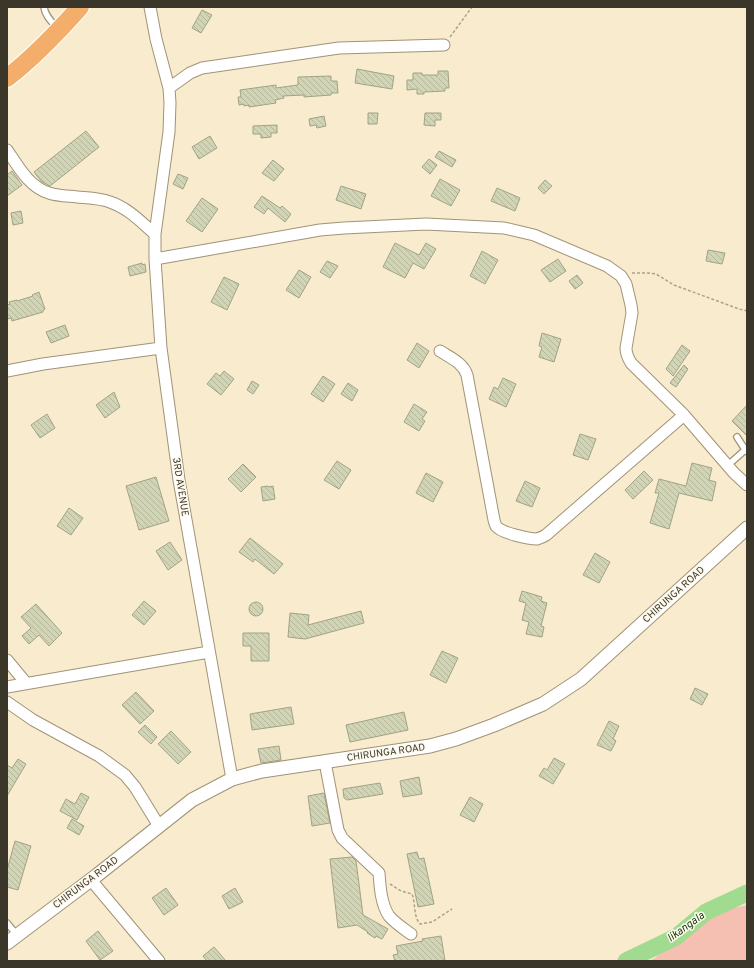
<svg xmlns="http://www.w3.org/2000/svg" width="754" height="968" font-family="Overpass,sans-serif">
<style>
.green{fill:#f5bfb2}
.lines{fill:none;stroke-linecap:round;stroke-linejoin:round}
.river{stroke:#a0db90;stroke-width:17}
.building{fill:url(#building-back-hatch);stroke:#a0a385}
.service-casing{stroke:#a09378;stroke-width:8}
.minor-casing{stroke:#a09378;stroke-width:13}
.tertiary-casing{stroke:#a09378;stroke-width:15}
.trunk-casing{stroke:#fff;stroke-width:20}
.path{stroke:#aca28b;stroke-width:1.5;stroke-dasharray:3 2;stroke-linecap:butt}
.service{stroke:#fff;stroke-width:5.5}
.minor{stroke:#fff;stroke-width:11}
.tertiary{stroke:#fff;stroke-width:13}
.trunk{stroke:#f4ae6c;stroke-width:18}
.labels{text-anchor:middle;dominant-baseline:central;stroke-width:3;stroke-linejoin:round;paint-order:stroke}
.street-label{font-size:10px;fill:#3b362a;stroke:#fef9ed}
.water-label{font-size:11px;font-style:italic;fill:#0d3300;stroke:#fef9ed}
</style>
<defs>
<pattern id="building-back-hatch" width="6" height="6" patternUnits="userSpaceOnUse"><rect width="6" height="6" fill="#d1d5b5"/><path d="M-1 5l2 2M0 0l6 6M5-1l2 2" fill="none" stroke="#b4b79c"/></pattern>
</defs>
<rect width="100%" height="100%" fill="#f9ebcd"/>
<!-- green -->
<path class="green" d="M747 905V961H649L655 958 686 930 724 910Z"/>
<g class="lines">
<!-- river -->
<path class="river" d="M626 961 676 937 706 912 747 893"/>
</g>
<!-- building -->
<path class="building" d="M202 10 212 15 201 33 192 28Z
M357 69 394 76 392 89 355 83Z
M438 71H448L449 88H445V91L424 92V94H417V89L407 90V80H413V73H422V75H438Z
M331 76V81H337L338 93H331V95L304 97V95L283 96 284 98 275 100 276 103 249 107V105L244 106V104L239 105 238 97H241L240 90 276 85V88L298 85V77Z
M368 113H378L377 124H368Z
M425 113H441V120H435V126L424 125Z
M324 116 326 126 317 128 316 125 310 126 309 119Z
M277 125V133H271V137L261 138V134H253V126Z
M86 131 99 147 50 186 41 181 34 172Z
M210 136 217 148 199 159 192 147Z
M439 151 456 160 452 167 435 157Z
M429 159 437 165 430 174 422 167Z
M273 160 284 169 274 181 262 173Z
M12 171 22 185 7 196V175Z
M178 174 188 178 183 189 173 184Z
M440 179 460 190 451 206 431 196Z
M545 180 552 186 544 194 538 188Z
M341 186 366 194 361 209 336 200Z
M497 188 520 198 515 211 491 201Z
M262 196 280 208 282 206 291 214 285 222 268 208 264 214 254 207Z
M202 198 218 209 202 232 186 221Z
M21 211 23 223 13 225 11 213Z
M395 243 419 255 426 243 436 249 424 269 413 263 405 278 383 267Z
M708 250 725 253 722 264 706 261Z
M482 251 498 260 485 284 470 276Z
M558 259 566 271 550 282 541 270Z
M327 261 338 266 330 278 320 272Z
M142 263V265L145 264 146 272 130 276 128 267Z
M299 270 311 277 299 298 286 290Z
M577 275 583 283 575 289 569 281Z
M224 277 239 284 227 310 211 302Z
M39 292 45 309 43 310V312L12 321 11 318 7 319V305L10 304 9 302 17 300V301L33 296 32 295Z
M65 325 69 336 51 343 46 332Z
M542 333 561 339 554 362 539 357 542 347 539 346Z
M417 343 429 351 419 368 407 360Z
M682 345 690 351 673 376 666 369Z
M684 365 688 369 676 387 670 383Z
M224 371 234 379 221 395 207 384 216 373 220 376Z
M323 376 335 384 323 402 311 394Z
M503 378 516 384 506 407 489 399 494 387 498 389Z
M252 381 259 385 253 394 247 390Z
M348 383 358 390 352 401 341 394Z
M114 392 120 407 105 418 96 405Z
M414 404 427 412 422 419 425 421 419 431 404 422Z
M747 405V436L732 421Z
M47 414 55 428 40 438 31 425Z
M580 434 596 439 588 460 573 455Z
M337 461 351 470 339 489 324 480Z
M692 463 712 468 709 480 716 482 712 501 679 493 669 529 650 523 659 493H655L659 479 686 486Z
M243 464 256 477 241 492 228 479Z
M644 471 653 480 633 499 625 490Z
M426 473 443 482 433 502 416 493Z
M156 477 169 521 139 530 126 486Z
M525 481 540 488 532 507 516 501Z
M268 486V487L273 486 275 499 263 501 261 487Z
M69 508 83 518 71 535 57 526Z
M250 538 283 564 274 574 255 559 253 562 239 552Z
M170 542 182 560 168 570 156 551Z
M595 553 610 562 599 583 583 575Z
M522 591 542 597 541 601 547 603 541 626 544 627 542 637 526 634 529 622 522 620 526 603 519 601Z
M144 601 156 611 144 625 132 615Z
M249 609a7 7 0 1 1 14 0a7 7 0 1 1-14 0Z
M36 604 62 633 49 646 39 635 29 644 22 636 31 628 21 617Z
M361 611 364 623 305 639 288 637 290 613 309 615 308 625Z
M243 633H269V661H251V646H243Z
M442 651 458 658 446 683 430 675Z
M695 688 708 694 702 705 690 699Z
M136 692 154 711 140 724 122 705Z
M291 707 294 724 252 730 250 714Z
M404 712 408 730 350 742 346 725Z
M609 721 619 726 613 739 616 741 611 751 597 745Z
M145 725 157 737 151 744 138 732Z
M171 731 191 752 178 764 158 744Z
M279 746 281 760 261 763 258 749Z
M554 758 565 764 553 784 539 776 544 768 547 770Z
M18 759 26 764 7 796V765L12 768Z
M419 777 422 794 403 797 400 781Z
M380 783 383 794 347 800 344 798 343 789Z
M81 793 89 797 77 820 60 811 66 799 75 804Z
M324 793 330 823 312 826 308 796Z
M470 797 483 804 474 822 460 815Z
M72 819 84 826 79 835 67 828Z
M15 841 31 846 18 890 7 887V870Z
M417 852 419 859 424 858 434 904 418 907 407 854Z
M352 857 356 861 363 915 388 929 382 939 376 936 375 938 367 933 368 932 357 925 338 928 330 859Z
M166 888 178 905 164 915 152 898Z
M235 888 243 902 229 909 222 896Z
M98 931 113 951 100 960 86 941Z
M441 936 445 961H395L393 955 398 954 396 946 423 941 422 939Z
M214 947 226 961H207L203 956Z"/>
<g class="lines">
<defs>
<path id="service" d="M44 7C45 16 52 22 58 29
M737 437 746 451
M727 466 745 450
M7 923 17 935"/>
<path id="minor" d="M150 7 156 39 169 88 170 103 169 132 155 234V259L161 348 179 480 232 779
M169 88 190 73 202 68 339 48 444 45
M7 150C18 166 29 187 49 193 58 196 68 196 77 197 88 198 100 198 110 202 128 208 141 222 155 234
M155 259 320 230 344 228 426 224 504 228 534 235 607 266 621 276 626 284 631 305 632 313 626 348C626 354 628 358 631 363L684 415 734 473 747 485
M440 351C451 358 463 363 467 375L494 520C494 521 496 526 496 526 501 533 529 539 537 539 540 538 543 537 546 535L684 415
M7 371 43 364 161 348
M7 660 26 683
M7 687 209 652
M7 702 33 720 99 756 125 775 135 787 159 826
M325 762 338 830 342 838 379 873C380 887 381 904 389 916 395 923 404 929 411 934
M91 880 159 961"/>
<path id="tertiary" d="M7 943 96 876 192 800 232 779 262 771 430 746 456 739 494 725 543 704 581 679 747 528"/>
<path id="trunk" d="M7 78C34 57 57 33 80 7"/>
</defs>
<!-- service casing -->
<use href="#service" class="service-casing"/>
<!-- minor casing -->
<use href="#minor" class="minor-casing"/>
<!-- tertiary casing -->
<use href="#tertiary" class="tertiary-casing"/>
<!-- trunk casing -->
<use href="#trunk" class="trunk-casing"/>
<!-- path -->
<path class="path" d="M450 37 472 7
M632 273H648L656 274 674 285 739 309 747 311
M390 884 401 891 412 894C416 904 413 916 420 924L432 922 452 909"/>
<!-- service -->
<use href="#service" class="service"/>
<!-- minor -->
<use href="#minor" class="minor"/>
<!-- tertiary -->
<use href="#tertiary" class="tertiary"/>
<!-- trunk -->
<use href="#trunk" class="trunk"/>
</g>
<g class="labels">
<!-- street labels -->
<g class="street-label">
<text transform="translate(180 487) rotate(81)">3RD AVENUE</text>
<text transform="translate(674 595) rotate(-42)">CHIRUNGA ROAD</text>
<text transform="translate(386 753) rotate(-8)">CHIRUNGA ROAD</text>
<text transform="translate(86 883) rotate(-37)">CHIRUNGA ROAD</text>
</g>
<!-- water labels -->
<g class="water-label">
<text transform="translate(686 927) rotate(-36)">likangala</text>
</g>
</g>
<!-- border -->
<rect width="754" height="968" fill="none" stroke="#3b362a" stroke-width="16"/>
</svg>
